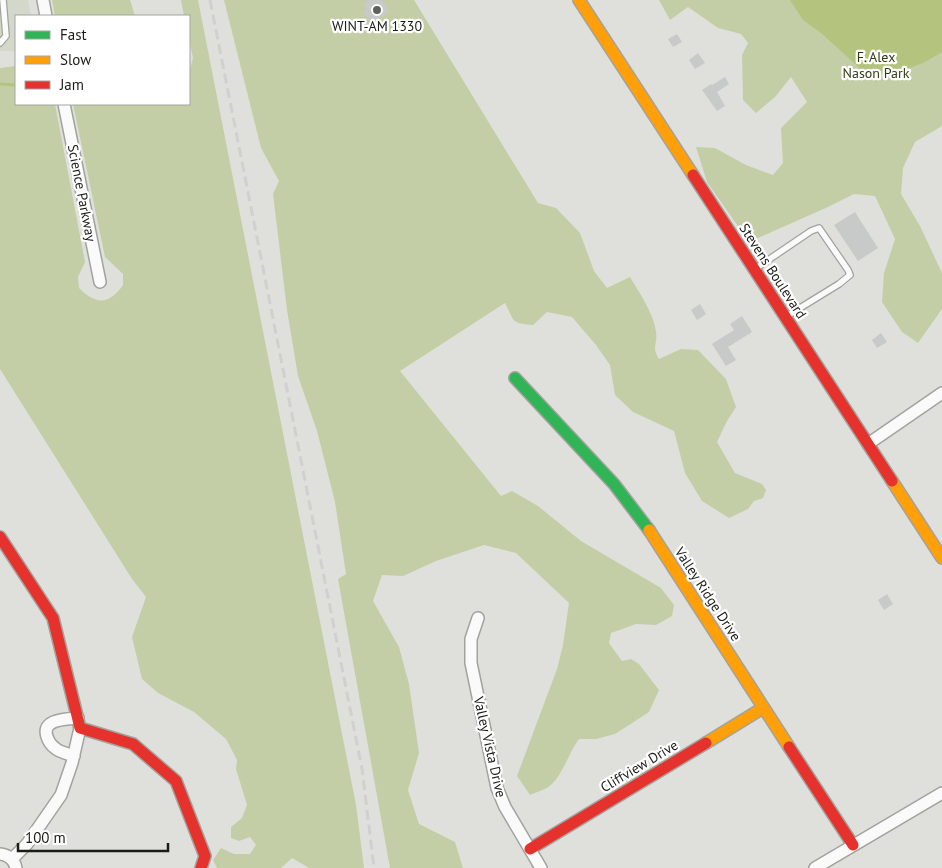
<svg xmlns="http://www.w3.org/2000/svg" width="942" height="868" font-family="'PT Sans',sans-serif">
<style>
.built{fill:#d4d8cb}
.green{fill:#c4cea6}
.water{fill:#b4c47f}
.lines{fill:none;stroke-linecap:round;stroke-linejoin:round}
.stream{stroke:#b4c47f;stroke-width:3}
.building{fill:#c8c9c9}
.lane-casing{stroke:#a2a39e;stroke-width:8}
.street-casing{stroke:#a2a39e;stroke-width:14}
.fast-casing{stroke:#a2a39e;stroke-width:14}
.slow-casing{stroke:#a2a39e;stroke-width:14}
.jam-casing{stroke:#a2a39e;stroke-width:14}
.lane{stroke:#fafafa;stroke-width:5.5}
.street{stroke:#fafafa;stroke-width:11}
.fast{stroke:#30b455;stroke-width:11}
.slow{stroke:#ff9f0a;stroke-width:11}
.jam{stroke:#e5322d;stroke-width:11}
.rail{stroke:#d0d0ce;stroke-width:3;stroke-dasharray:10 5;stroke-linecap:butt}
.poi-dot{fill:#5f615c;stroke:#fff;stroke-width:2}
.labels{text-anchor:middle;dominant-baseline:central;stroke-width:4.5;stroke-linejoin:round;paint-order:stroke}
.poi-label{font-size:14px;fill:#1a1c17;stroke:#fff}
.park-label{font-size:14px;fill:#333d14;stroke:#fff}
.street-label{font-size:14px;fill:#1a1c17;stroke:#fff}
</style>
<rect width="100%" height="100%" fill="#dfe0db"/>
<!-- built -->
<path class="built" d="M0 0H28L31 16H16V51H0Z"/>
<!-- green -->
<path class="green" d="M52 0H130L135 16H55Z
M181 0H198L356 805 364 868H309L292 858 281 868H217L213 860 221 848 234 854H250L256 845 250 837 239 841 231 838V827L242 818 247 805 236 769 237 760 226 739 194 712 158 693 142 679 132 637 146 597 132 579 0 369V68L16 66V104H55L85 262 78 277 79 288C96 305 109 305 123 285V274L105 257 73 104H189V73L193 58 189 38V16H184Z
M224 0H414L538 203 556 208 580 233 594 271 607 288 630 277C639 292 654 314 656 332 658 344 651 347 659 359L681 349 698 350 726 379 736 407 727 421 717 442 735 473 762 484 766 490 763 498 754 501 748 509 729 518 702 501 685 473 674 431 633 412 615 395 610 365 596 345 572 317 547 312 533 325C510 323 515 322 505 303L400 371 501 496 512 491 538 506 581 541 661 588 674 605 672 616 656 625 636 624 611 633 609 643 622 661 631 659 639 664 659 690 649 712 615 734 596 739H579C569 752 564 772 552 784 547 789 537 792 530 795L517 776 557 669 563 645 569 603 516 553 484 545 436 561 403 576 382 575 373 601 399 647 409 684 419 753 408 790 419 824 455 842 463 868H390L338 579 346 574 335 502 317 431 298 376 287 310 273 194 279 181 261 148Z
M659 0H942V126L915 142 903 168 901 194 920 226 942 273V309L918 343 902 332 882 302 884 273 895 239 875 196 854 194 828 207 749 242 707 182 696 147 715 148 746 165 773 175 783 163 781 128 807 102 791 77 775 97 756 113 743 100 742 55 748 43 741 34 718 28 688 7 670 20Z"/>
<!-- water -->
<path class="water" d="M790 0H942V52L923 63 890 75 863 71 821 33 803 20Z"/>
<g class="lines">
<!-- stream -->
<path class="stream" d="M0 84 16 85"/>
</g>
<!-- building -->
<path class="building" d="M369 0H382L389 12 374 21 372 18 368 20 363 12 367 9 363 4Z
M677 34 682 42 673 47 668 39Z
M698 53 705 63 695 69 689 60Z
M725 77 729 84 717 92 725 106 717 111 702 90 711 84 712 85Z
M855 212 878 248 858 261 834 225Z
M700 304 706 314 697 320 691 310Z
M742 316 752 332 728 347 736 360 726 366 712 344 734 330 730 324Z
M881 333 887 342 877 348 872 340Z
M887 594 893 604 884 610 878 600Z"/>
<g class="lines">
<defs>
<path id="lane" d="M0 43 6 36 3 0
M755 269 811 231 819 228 848 270 850 275 839 284 787 316"/>
<path id="street" d="M43 0 46 16
M64 104 100 282
M868 444 942 393
M478 618 471 639V663L497 788 505 807 541 868
M74 756C68 754 59 752 55 748 48 743 42 730 50 724 56 719 70 719 78 718
M0 854C8 855 14 859 16 868
M12 859 27 844 61 795 72 763 80 728
M815 868 942 793"/>
<path id="fast" d="M515 378 614 484 649 530"/>
<path id="slow" d="M579 0 693 175
M892 481 942 558
M649 530 789 747
M706 743 763 708"/>
<path id="jam" d="M693 175 892 481
M0 537 53 618 80 728 133 744 176 781 205 856 201 868
M789 747 853 845
M530 849 706 743"/>
</defs>
<!-- lane casing -->
<use href="#lane" class="lane-casing"/>
<!-- street casing -->
<use href="#street" class="street-casing"/>
<!-- fast casing -->
<use href="#fast" class="fast-casing"/>
<!-- slow casing -->
<use href="#slow" class="slow-casing"/>
<!-- jam casing -->
<use href="#jam" class="jam-casing"/>
<!-- lane -->
<use href="#lane" class="lane"/>
<!-- street -->
<use href="#street" class="street"/>
<!-- fast -->
<use href="#fast" class="fast"/>
<!-- slow -->
<use href="#slow" class="slow"/>
<!-- jam -->
<use href="#jam" class="jam"/>
<!-- rail -->
<path class="rail" d="M210 0 362 769 374 868"/>
</g>
<!-- markers -->
<circle class="poi-dot" cx="377" cy="10" r="5"/>
<g class="labels">
<!-- poi labels -->
<g class="poi-label">
<text x="377" y="26">WINT-AM 1330</text>
</g>
<!-- park labels -->
<g class="park-label">
<text x="876" y="57">F. Alex<tspan x="876" dy="16">Nason Park</tspan></text>
</g>
<!-- street labels -->
<g class="street-label">
<text transform="translate(82 193) rotate(79)">Science Parkway</text>
<text transform="translate(773 271) rotate(57)">Stevens Boulevard</text>
<text transform="translate(708 594) rotate(57)">Valley Ridge Drive</text>
<text transform="translate(490 747) rotate(77)">Valley Vista Drive</text>
<text transform="translate(639 766) rotate(-31)">Cliffview Drive</text>
</g>
</g>
<!-- legend -->
<rect x="15" y="15" width="175" height="90" fill="#ffffff" stroke="#a3a4a2"/>
<rect x="25" y="31" width="25" height="8" fill="#30b455" stroke="#a3a4a2"/>
<text x="60" y="40" font-size="15" fill="#1a1c17">Fast</text>
<rect x="25" y="56" width="25" height="8" fill="#ff9f0a" stroke="#a3a4a2"/>
<text x="60" y="65" font-size="15" fill="#1a1c17">Slow</text>
<rect x="25" y="81" width="25" height="8" fill="#e5322d" stroke="#a3a4a2"/>
<text x="60" y="90" font-size="15" fill="#1a1c17">Jam</text>
<!-- scale -->
<path d="M18 843v8h150v-8" fill="none" stroke="#1a1c17" stroke-width="2.5"/>
<text x="25" y="843" font-size="15" fill="#1a1c17" stroke="#ffffff" stroke-width="4" paint-order="stroke">100 m</text>
</svg>
